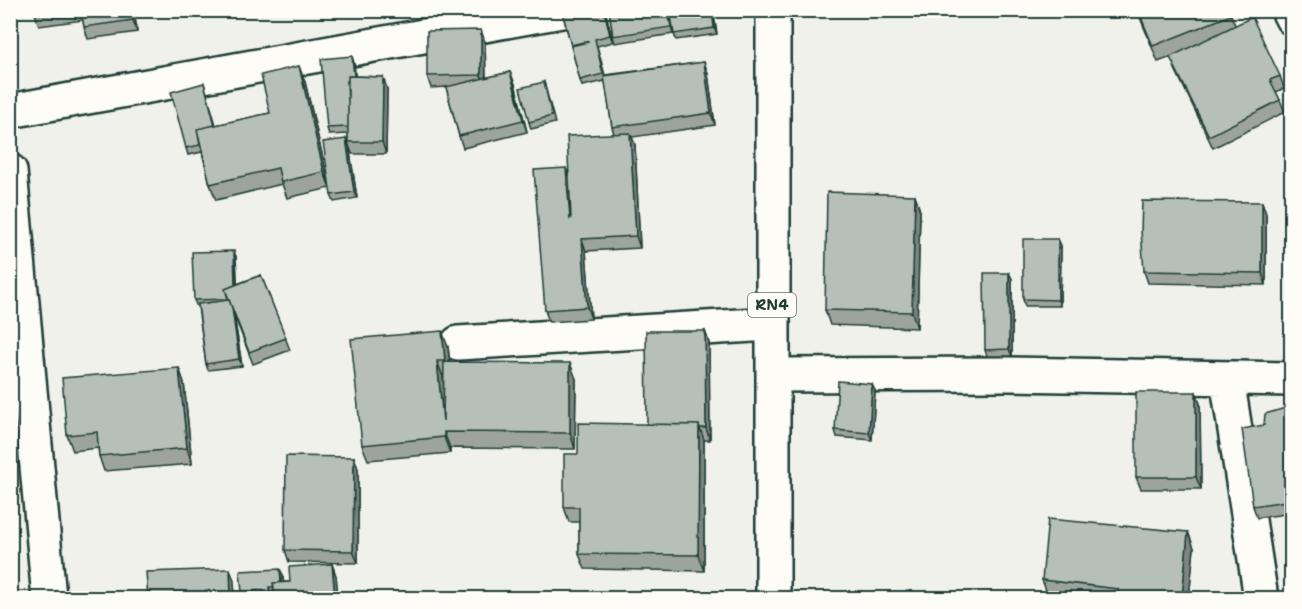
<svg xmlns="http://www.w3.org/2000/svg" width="1302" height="609" font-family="'Shantell Sans',sans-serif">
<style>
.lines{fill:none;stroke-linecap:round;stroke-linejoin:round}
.minor-casing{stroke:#1f3d34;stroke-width:38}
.highway-casing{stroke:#1f3d34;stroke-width:38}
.minor{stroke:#fdfcf7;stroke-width:33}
.highway{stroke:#fdfcf7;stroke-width:33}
.wall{fill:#9da49e;stroke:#1f3d34;stroke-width:1.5}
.shaded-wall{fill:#7f8681;stroke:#1f3d34;stroke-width:1.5}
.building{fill:#b6bfb8;stroke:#1f3d34;stroke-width:1.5}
.labels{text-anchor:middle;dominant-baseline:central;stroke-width:6;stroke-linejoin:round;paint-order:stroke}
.shield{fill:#fdfcf7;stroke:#62766e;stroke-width:1.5}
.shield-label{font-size:15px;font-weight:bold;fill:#1f3d34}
</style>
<rect width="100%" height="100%" fill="#f0f1eb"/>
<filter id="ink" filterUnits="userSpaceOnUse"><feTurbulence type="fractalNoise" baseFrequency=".0167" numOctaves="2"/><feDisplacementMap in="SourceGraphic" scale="12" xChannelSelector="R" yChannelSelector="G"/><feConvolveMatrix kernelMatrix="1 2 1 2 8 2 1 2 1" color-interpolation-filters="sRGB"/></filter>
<g filter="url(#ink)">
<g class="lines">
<defs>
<path id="minor" d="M1288 10 1292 18
M10 111 567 10
M10 171 49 598
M458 343 772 324
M774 375 1007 374 1292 379
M1227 378 1261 598"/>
<path id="highway" d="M773 598V10"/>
</defs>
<!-- minor casing -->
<use href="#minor" class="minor-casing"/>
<!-- highway casing -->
<use href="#highway" class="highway-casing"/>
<!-- minor -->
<use href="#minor" class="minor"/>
<!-- highway -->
<use href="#highway" class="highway"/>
</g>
<!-- wall -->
<path class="wall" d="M34 10H134L137 32 88 39 84 27 83 20 39 26Z
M581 10H605L613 42 597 46 605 75 704 62 708 74 715 125 632 137 635 145 640 248 586 251 591 319 549 322 545 310 566 168 569 177 614 134 612 127 605 81 582 86 580 80 563 15Z
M609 10H670L673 34 615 43 613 36Z
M713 10 717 34 676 40 674 34Z
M1137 10H1229L1235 25 1280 76 1284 88 1276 92 1280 100 1285 112 1213 148 1175 69 1171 57 1158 62Z
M485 42 486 78 510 72 515 84 527 132 463 148 459 136 446 87 431 88 427 76Z
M354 63 355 76 383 77 387 89 386 154H352L348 142V134L329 135 327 128Z
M305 82 330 188 287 198 282 184 216 200 210 184 202 152 188 155 186 148 204 83 216 125 270 113Z
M544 82 555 123 531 129 529 122Z
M346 139 349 146 357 198 334 202 331 195Z
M915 195 920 211 917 328 830 325 825 310Z
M1262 202 1266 214V285L1148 283 1144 271Z
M1058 239 1061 246 1060 306H1025L1023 299Z
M236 257 237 284 261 275 290 350 253 364 234 315 242 366 208 370 206 364 198 307H197L194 300Z
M1009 273 1012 279V356H987L985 350Z
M705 331 709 343 710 440H704V571L585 569 579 554V522H569L564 507 578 454 647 424Z
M448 347 450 362 576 379 575 449 450 448V453L368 460 362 445Z
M179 368 184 383 192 464 104 471 99 456 98 448 73 451 67 435Z
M875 391 872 440 837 437 835 430Z
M1196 392 1200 404 1201 489H1141L1136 477Z
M1292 406V513L1257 518 1253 506 1264 425Z
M354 457 358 469V563L289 562 285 550Z
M1188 532 1194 548 1189 598H1074L1048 595 1042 580Z
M332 564 336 576 338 598H275L274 594H271V598H236L242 592 283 575V582H290Z"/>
<!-- shaded-wall -->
<path class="shaded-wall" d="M132 10H134L137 32 133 20Z
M604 10H605L613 42 610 35Z
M668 10H670L673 34 671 27Z
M712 10H713L717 34 714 28Z
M481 30 485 42 486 87 481 75Z
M352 56 354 63 356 87 354 81Z
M704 62 708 74 715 125 711 113Z
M299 66 305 82 330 188 324 172Z
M510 72 515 84 527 132 523 120Z
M383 77 387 89 386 154 382 142Z
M630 133 635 145 640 248 636 236Z
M346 139 349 146 357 198 354 192Z
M566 168 570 180 575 231 570 219Z
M915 195 920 211 917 328 912 312Z
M1262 202 1266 214V285L1262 273Z
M582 239 586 251 591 319 587 307Z
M1058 239 1061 246 1060 306 1058 300Z
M234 251 236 257 238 297 236 291Z
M1009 273 1012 279V356L1009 349Z
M232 308 234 315 242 366 239 359Z
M442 331 448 347 451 376 445 361Z
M705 331 709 343 710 440 706 428Z
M437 361 443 377 448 432 443 421Z
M570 363 576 379 575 449 570 433Z
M179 368 184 383 192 464 187 448Z
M872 384 875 391 872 440 869 433Z
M1196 392 1200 404 1201 489 1196 477Z
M699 425 704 440V571L698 555Z
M444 432 450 448V453L444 437Z
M354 457 358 469V563L353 551Z
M1188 532 1194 548 1189 598H1182Z
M332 564 336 576 338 598H335Z
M230 569 234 581 235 598H231Z
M280 569 283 575 284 593 282 587Z
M269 587 271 594V598H270L269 596Z"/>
<!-- building -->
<path class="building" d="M34 10H63L35 14Z
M81 10H132L133 20 84 27Z
M581 10H604L610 35 595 39 603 74 580 80 571 46 588 42V41L571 45 563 15Z
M609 10H668L671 27 613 36Z
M670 10H712L714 28 674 34Z
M1138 10H1229L1231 15 1153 46Z
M1252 17 1280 76 1270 80 1280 100 1209 136 1170 57Z
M481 30V75L427 76V31Z
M352 56 354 76H348V81H347L348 102V127L327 128 321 59Z
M704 62 711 113 612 127 604 76Z
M299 66 324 172 281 182 278 168 210 184 197 129 270 113 261 75Z
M510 72 523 120 459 136 446 87Z
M348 76 383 77 382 142H348Z
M544 82 552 116 529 122 520 88Z
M204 83 215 125 197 129 200 145 186 148 171 92Z
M630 133 636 236 582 239 587 307 545 310 534 170 566 168 570 219 571 218 567 136Z
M346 139 354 192 331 195 323 142Z
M827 192 915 195 912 312 825 310Z
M1142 201 1262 202V273L1144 271 1141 231Z
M1023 239H1058V300L1023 299Z
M234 251 235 285 225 289 228 299 194 300 192 252Z
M984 273H1009V349L985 350Z
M261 275 286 338 249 352 225 289Z
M229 300 232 308 239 359 206 364 198 304Z
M442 331 445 361H437L443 421 444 362 570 363V433L444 432V437L362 445 351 339Z
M646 331H705L706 428H700L699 425 647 424Z
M179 368 187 448 99 456 97 432 67 435 62 378Z
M838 381 872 384 869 433 835 430Z
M1136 392H1196V477H1136Z
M1292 406V500L1253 506 1242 429 1264 425 1265 414Z
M578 423 699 425 698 555 579 554V507H564V454H578Z
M286 456 354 457 353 551 285 550Z
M1048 519 1188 532 1182 598H1143L1118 595V589L1042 580Z
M332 564 335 598H275L273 583 290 582 289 567Z
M230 569 231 598H148L146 572Z
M280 569 281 583H273L274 587H269V596H266L264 590 242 592 240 571Z
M264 590V598H236L235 592Z"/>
</g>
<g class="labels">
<!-- shield labels -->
<rect class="shield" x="748" y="293" width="48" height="24" rx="4.5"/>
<g class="shield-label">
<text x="772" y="305">RN4</text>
</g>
</g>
<!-- margin -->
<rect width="1302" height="609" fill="none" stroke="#fdfcf7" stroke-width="36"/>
<rect x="18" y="18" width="1266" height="573" fill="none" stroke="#1f3d34" stroke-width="2" filter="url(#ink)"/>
</svg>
